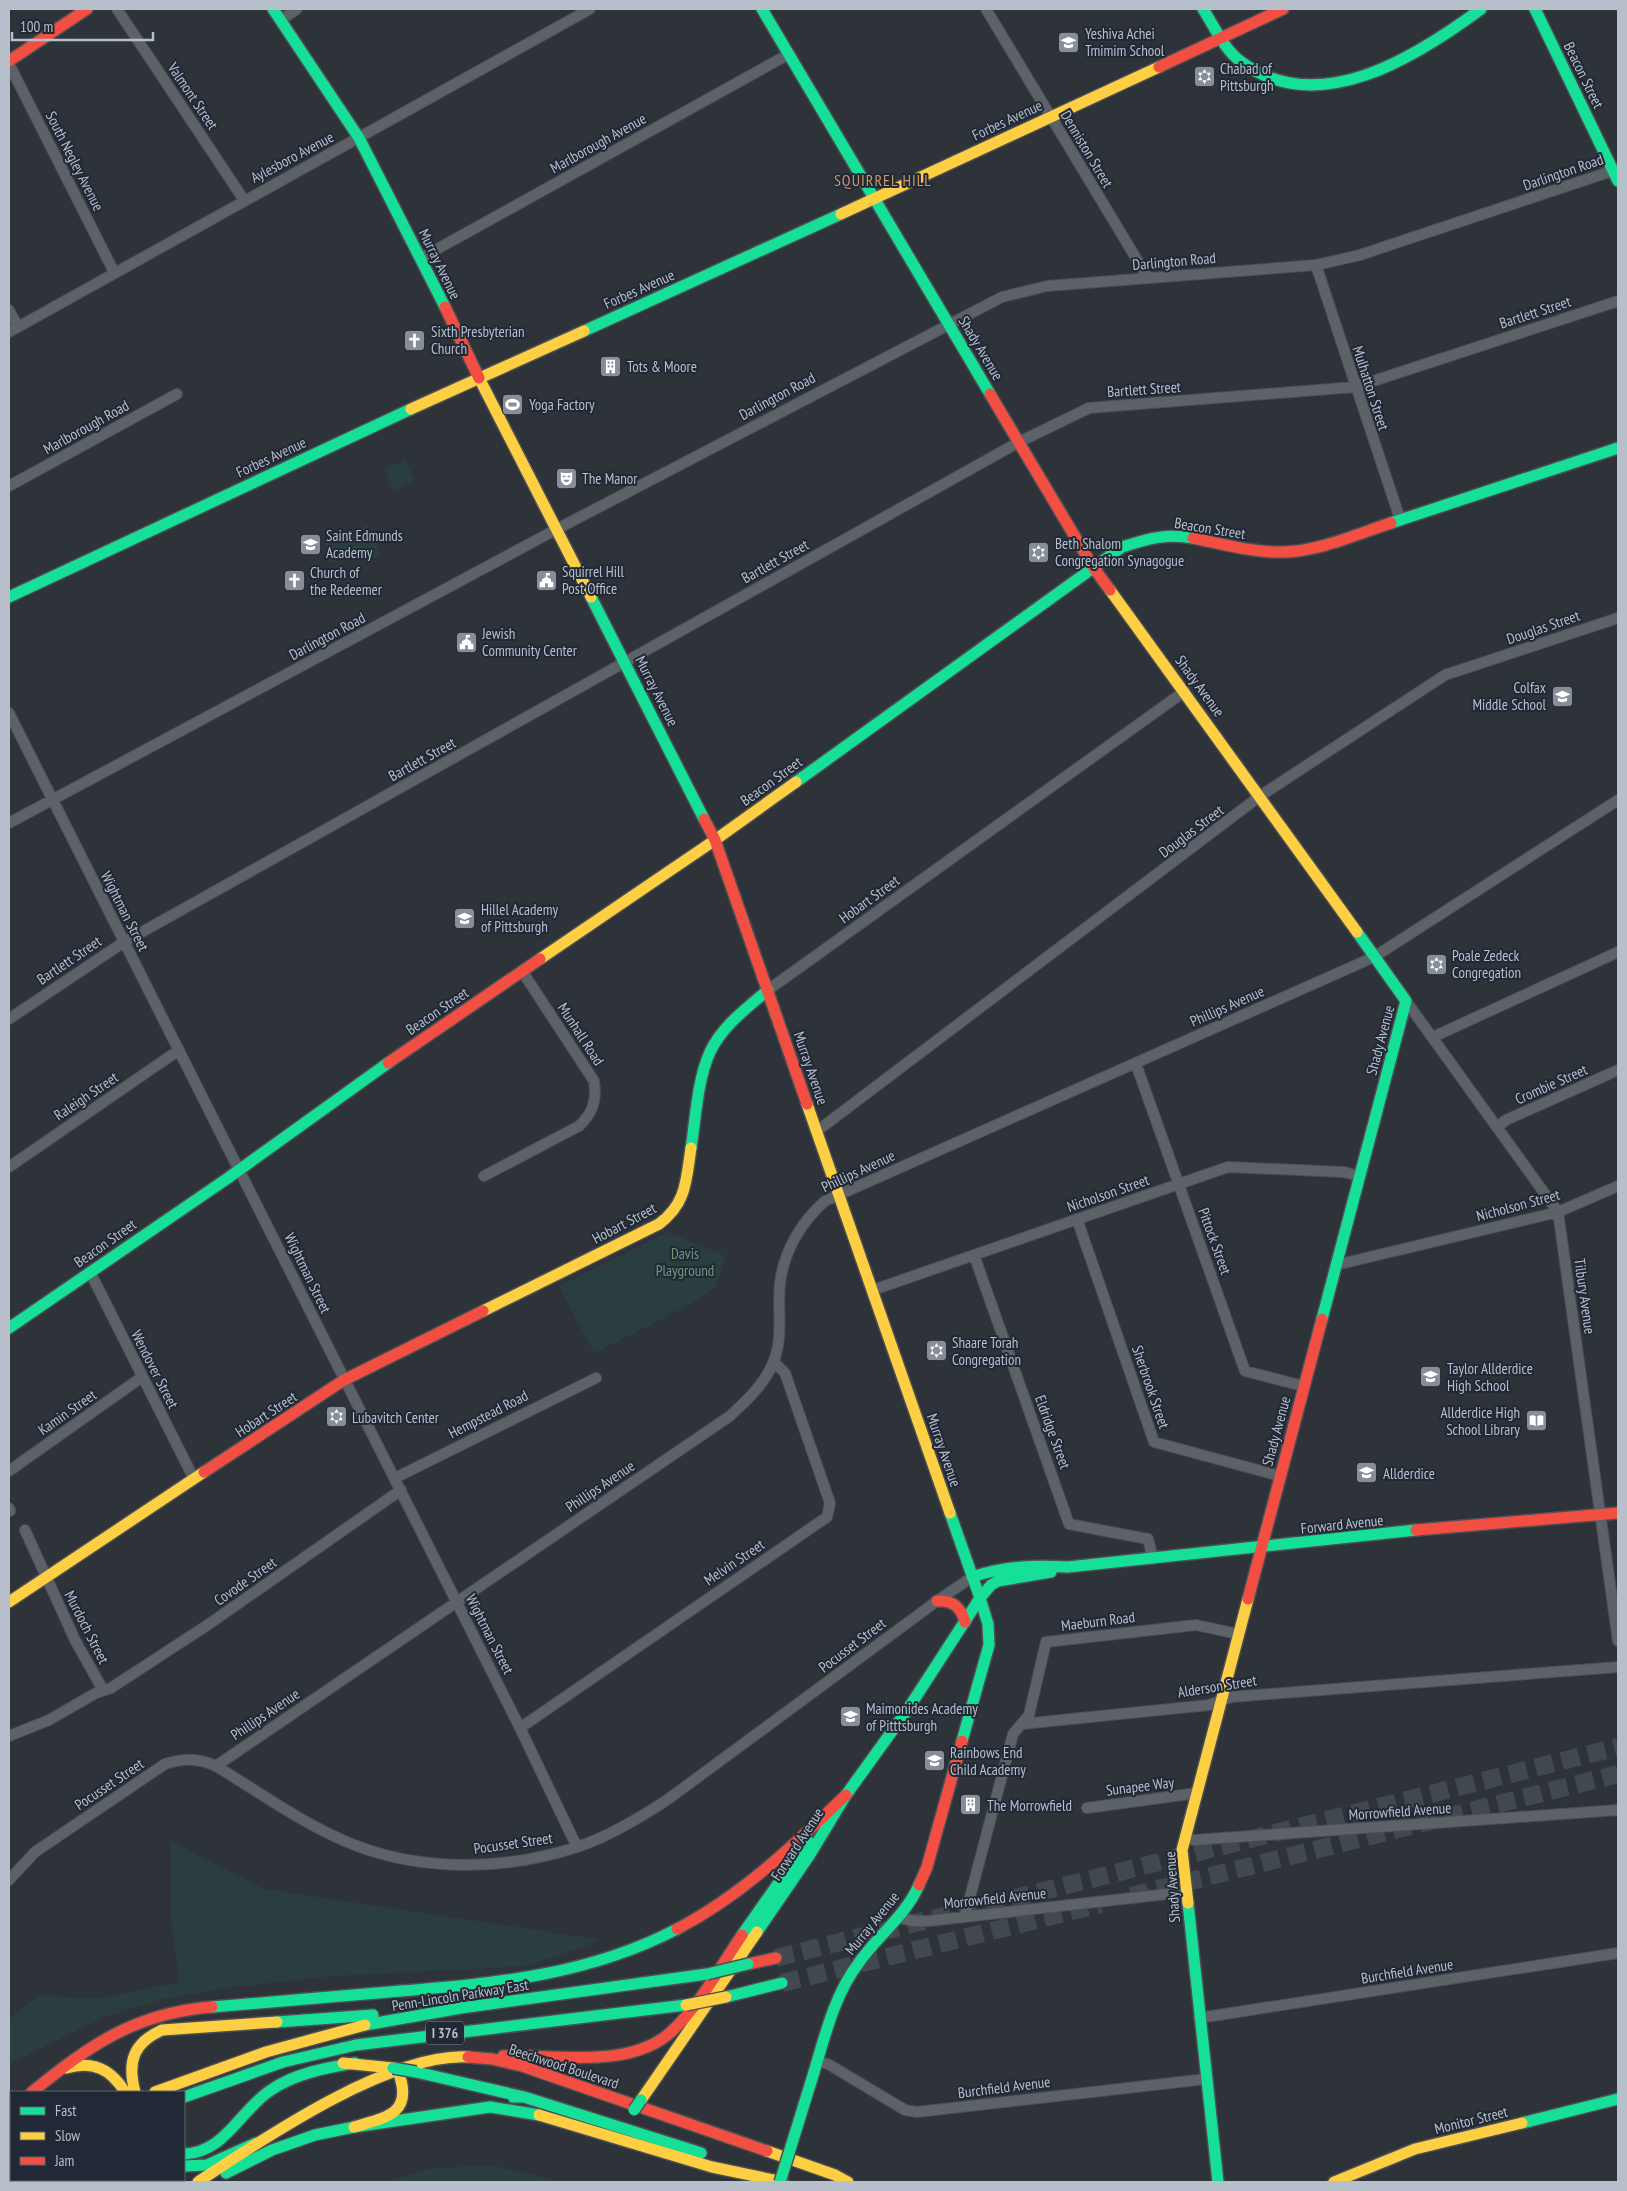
<svg xmlns="http://www.w3.org/2000/svg" width="1627" height="2191" font-family="'PT Sans Narrow',sans-serif">
<style>
.green{fill:#2a3e40}
.lines{fill:none;stroke-linecap:round;stroke-linejoin:round}
.highway-tunnel{stroke:#42484f;stroke-width:18;stroke-dasharray:18 9;stroke-linecap:butt}
.street-casing{stroke:#4b4f54;stroke-width:12}
.fast-casing{stroke:#4b4f54;stroke-width:14}
.slow-casing{stroke:#4b4f54;stroke-width:14}
.jam-casing{stroke:#4b4f54;stroke-width:14}
.street{stroke:#5d6168;stroke-width:10}
.fast{stroke:#16e098;stroke-width:11}
.slow{stroke:#ffcf43;stroke-width:11}
.jam{stroke:#f24e42;stroke-width:11}
.fast-bridge-casing{stroke:#4b4f54;stroke-width:14;stroke-linecap:butt}
.slow-bridge-casing{stroke:#4b4f54;stroke-width:14;stroke-linecap:butt}
.fast-bridge{stroke:#16e098;stroke-width:11}
.slow-bridge{stroke:#ffcf43;stroke-width:11}
.labels{text-anchor:middle;dominant-baseline:central;stroke-width:4;stroke-linejoin:round;paint-order:stroke}
.shield{fill:#202935;stroke:#8a929d;stroke-width:1}
.shield-label{font-size:14px;font-weight:bold;fill:#b7bfca}
.poi-label{font-size:15px;fill:#b7bfca;stroke:#202935;text-anchor:start}
.street-label{font-size:15px;fill:#b7bfca;stroke:#202935}
.park-label{font-size:15px;fill:#709978;stroke:#202935}
.neighbourhood-label{font-size:16px;letter-spacing:1px;fill:#d0956c;stroke:#202935}
</style>
<rect width="100%" height="100%" fill="#2d3339"/>
<!-- green -->
<path class="green" d="M405 460 415 481 394 491 385 469Z
M368 525 380 555 370 560 363 548 329 564 326 555 329 553 325 543Z
M668 1232 726 1256 716 1287 691 1304 594 1353 559 1286Z
M171 1841 264 1889 602 1940 527 1966 333 1976 226 1988 163 1999 104 2017 9 2064V2018L39 1996 102 1998 179 1982 171 1921Z
M495 2166 564 2182H384L433 2168Z"/>
<g class="lines">
<!-- highway-tunnel -->
<path class="highway-tunnel" d="M1131 1896 1618 1774
M776 1958 1618 1747
M782 1983 1101 1904"/>
<defs>
<path id="street" d="M117 9 244 200
M986 9 1148 278
M281 20 297 9
M9 64 114 272
M421 258 789 54
M1316 265 1400 519
M9 310 18 327
M9 332 590 9
M9 486 177 394
M9 713 520 1728 577 1847
M9 823 557 529 1002 297 1047 286 1316 265 1360 255 1618 169
M768 990 1185 691
M1406 1001 1558 1212 1618 1641
M9 1019 124 942 1019 442 1089 408 1355 387 1618 301
M1433 1037 1618 952
M1136 1064 1245 1371 1303 1386
M1497 1127 1506 1120 1618 1070
M817 1131 1260 796 1445 675 1618 618
M9 1167 179 1050
M484 1176 579 1126C593 1113 597 1100 594 1081L522 971
M1077 1219 1154 1442 1280 1476
M974 1255 1069 1524 1148 1539 1153 1559
M1336 1265 1558 1212 1618 1186
M90 1272 194 1479
M873 1290 1228 1167 1344 1172 1359 1176
M9 1471 142 1377
M395 1478 596 1378
M9 1508 10 1511
M25 1530 75 1640 103 1690
M1022 1724 1209 1705 1231 1697 1618 1667
M520 1728 827 1517 830 1503 785 1373 774 1362
M9 1736 49 1720 96 1693 111 1688 209 1624 401 1490
M216 1766 730 1416C747 1400 764 1385 773 1363 784 1337 777 1310 780 1283 784 1251 801 1222 825 1201L1374 957 1618 800
M1087 1808 1197 1793
M1185 1837 1194 1840 1618 1810
M9 1880 35 1852 165 1764C184 1758 198 1758 216 1766 262 1794 307 1827 357 1846 426 1872 507 1870 577 1847 608 1837 639 1818 667 1800L937 1601 972 1577
M965 1916 1013 1734 1029 1715 1046 1642 1196 1625 1238 1634
M899 1918 915 1921H928L1185 1892
M1199 2018 1618 1953
M817 2061 828 2064 905 2110 917 2112 1206 2079"/>
<path id="fast" d="M273 9 359 138 445 307
M762 9 990 394
M1203 9C1214 26 1224 49 1240 61 1318 120 1416 57 1481 9
M1535 9 1618 181
M584 331 841 214
M1391 523 1618 448
M9 597 411 409
M591 597 704 819
M796 782 1122 547C1147 539 1167 533 1193 538
M691 1148C696 1117 697 1081 710 1052 722 1026 747 1008 768 990
M1322 1319 1406 1001 1357 932
M9 1328 228 1178 388 1063
M972 1577C1004 1566 1035 1565 1068 1567L1416 1530
M962 1741 989 1645 988 1624 980 1598 991 1585 998 1581 1051 1572
M1188 1903 1218 2182
M757 1932 809 1856 846 1795 908 1709 980 1598 950 1513
M742 1935 808 1841
M726 1997 782 1983
M212 2007C275 2002 338 1996 401 1991 498 1983 589 1975 677 1929
M277 2022 373 2015
M365 2025 461 2008 707 1974
M416 2072 524 2097
M810 2085C823 2045 832 1998 858 1964 877 1936 905 1917 919 1885
M184 2097 283 2062 356 2045 686 2005
M513 2097H524L701 2153
M1522 2123 1618 2099
M184 2154C225 2153 240 2110 271 2090 296 2073 326 2068 355 2063
M9 2166 11 2164
M184 2166 207 2165 256 2143
M226 2173 272 2150 315 2135 354 2127 490 2107 539 2115
M10 2182 15 2180
M34 2182 37 2180"/>
<path id="slow" d="M841 214 1159 67
M479 378 591 597
M411 409 584 331
M1110 590 1357 932
M540 959 715 840 796 782
M807 1104 950 1513
M483 1311 659 1224C687 1203 686 1180 691 1148
M9 1602 204 1472
M1188 1903 1182 1850 1248 1599
M343 2063 393 2068
M66 2068C93 2060 111 2069 125 2092
M135 2092C127 2062 133 2043 162 2030L277 2022
M155 2092 266 2052 365 2025
M641 2100 757 1932
M539 2115 712 2167 783 2182
M354 2127C383 2118 412 2115 400 2077
M767 2151 835 2175 848 2182
M163 2180 164 2182
M198 2182C263 2139 389 2053 468 2057
M1334 2182 1415 2149 1522 2123"/>
<path id="jam" d="M9 61 87 9
M1159 67 1283 9
M445 307 479 378
M990 394 1093 567 1110 590
M1193 538C1223 544 1254 553 1284 552 1320 551 1357 534 1391 523
M704 819 715 840 807 1104
M388 1063 540 959
M204 1472 344 1380 483 1311
M1416 1530 1618 1513
M1248 1599 1322 1319
M937 1601C953 1600 961 1607 965 1622
M919 1885 927 1867 962 1741
M677 1929C742 1895 793 1846 846 1795
M748 1964 776 1958
M503 2056C555 2054 631 2070 672 2031 699 2006 721 1966 742 1935
M468 2057 492 2059 522 2066 767 2151
M32 2092C90 2045 135 2013 212 2007
M9 2110 11 2108"/>
</defs>
<!-- street casing -->
<use href="#street" class="street-casing"/>
<!-- fast casing -->
<use href="#fast" class="fast-casing"/>
<!-- slow casing -->
<use href="#slow" class="slow-casing"/>
<!-- jam casing -->
<use href="#jam" class="jam-casing"/>
<!-- street -->
<use href="#street" class="street"/>
<!-- fast -->
<use href="#fast" class="fast"/>
<!-- slow -->
<use href="#slow" class="slow"/>
<!-- jam -->
<use href="#jam" class="jam"/>
<defs>
<path id="fast-bridge" d="M707 1974 748 1964
M393 2068 416 2072
M634 2110 641 2100
M780 2182 810 2085"/>
<path id="slow-bridge" d="M686 2005 726 1997"/>
</defs>
<!-- fast-bridge casing -->
<use href="#fast-bridge" class="fast-bridge-casing"/>
<!-- slow-bridge casing -->
<use href="#slow-bridge" class="slow-bridge-casing"/>
<!-- fast-bridge -->
<use href="#fast-bridge" class="fast-bridge"/>
<!-- slow-bridge -->
<use href="#slow-bridge" class="slow-bridge"/>
</g>
<!-- icons -->
<defs>
<symbol id="school-square" viewBox="-11 -11 22 22"><rect x="-9" y="-9" width="18" height="18" rx="4" fill="#878e97" stroke="#202935"/><path d="M0-5L7-2L0 1L-7-2ZM-4 1L0 2.5L4 1V4Q0 6-4 4Z" fill="#fff"/></symbol>
<symbol id="synagogue-square" viewBox="-11 -11 22 22"><rect x="-9" y="-9" width="18" height="18" rx="4" fill="#878e97" stroke="#202935"/><path d="M0-6.5L5.6 3.2H-5.6ZM0 6.5L5.6-3.2H-5.6Z" fill="#fff"/></symbol>
<symbol id="church-square" viewBox="-11 -11 22 22"><rect x="-9" y="-9" width="18" height="18" rx="4" fill="#878e97" stroke="#202935"/><path d="M-1.2-6h2.4v3.5h3.3v2.4h-3.3V6h-2.4V-.1h-3.3v-2.4h3.3Z" fill="#fff"/></symbol>
<symbol id="building-square" viewBox="-11 -11 22 22"><rect x="-9" y="-9" width="18" height="18" rx="4" fill="#878e97" stroke="#202935"/><path d="M-4-6H4V6H1V3H-1V6H-4ZM-2.5-4.3h1.7v1.8h-1.7ZM.8-4.3h1.7v1.8H.8ZM-2.5-1h1.7V.8h-1.7ZM.8-1h1.7V.8H.8Z" fill="#fff"/></symbol>
<symbol id="stadium-square" viewBox="-11 -11 22 22"><rect x="-9" y="-9" width="18" height="18" rx="4" fill="#878e97" stroke="#202935"/><path d="M0-5a6.5 5 0 1 0 0 10a6.5 5 0 1 0 0-10ZM-3.5-1.8h7v3.6h-7Z" fill="#fff"/></symbol>
<symbol id="theatre-square" viewBox="-11 -11 22 22"><rect x="-9" y="-9" width="18" height="18" rx="4" fill="#878e97" stroke="#202935"/><path d="M-5-5.5Q0-4 5-5.5V0Q5 5 0 6Q-5 5-5 0ZM-3.3-2.5H-1v1.5H-3.3ZM1-2.5H3.3v1.5H1ZM-2.8 1Q0 5.5 2.8 1Z" fill="#fff"/></symbol>
<symbol id="civic-square" viewBox="-11 -11 22 22"><rect x="-9" y="-9" width="18" height="18" rx="4" fill="#878e97" stroke="#202935"/><path d="M-.6-6.5H3V-4.5H.6V-3L4-1V1h2V6H-6V1h2V-1L-.6-3ZM-1.2 2.5V6h2.4V2.5Z" fill="#fff"/></symbol>
<symbol id="library-square" viewBox="-11 -11 22 22"><rect x="-9" y="-9" width="18" height="18" rx="4" fill="#878e97" stroke="#202935"/><path d="M-6-4Q-3-5.5-.7-3.5V5Q-3 3-6 4ZM6-4Q3-5.5 .7-3.5V5Q3 3 6 4Z" fill="#fff"/></symbol>
</defs>
<g fill-rule="evenodd">
<use href="#school-square" x="1056" y="30" width="25" height="25"/>
<use href="#synagogue-square" x="1192" y="64" width="25" height="25"/>
<use href="#church-square" x="402" y="328" width="25" height="25"/>
<use href="#building-square" x="598" y="354" width="25" height="25"/>
<use href="#stadium-square" x="500" y="392" width="25" height="25"/>
<use href="#theatre-square" x="554" y="466" width="25" height="25"/>
<use href="#school-square" x="298" y="532" width="25" height="25"/>
<use href="#synagogue-square" x="1026" y="540" width="25" height="25"/>
<use href="#civic-square" x="534" y="568" width="25" height="25"/>
<use href="#church-square" x="282" y="568" width="25" height="25"/>
<use href="#civic-square" x="454" y="630" width="25" height="25"/>
<use href="#school-square" x="1550" y="684" width="25" height="25"/>
<use href="#school-square" x="452" y="906" width="25" height="25"/>
<use href="#synagogue-square" x="1424" y="952" width="25" height="25"/>
<use href="#synagogue-square" x="924" y="1338" width="25" height="25"/>
<use href="#school-square" x="1418" y="1364" width="25" height="25"/>
<use href="#synagogue-square" x="324" y="1404" width="25" height="25"/>
<use href="#library-square" x="1524" y="1408" width="25" height="25"/>
<use href="#school-square" x="1354" y="1460" width="25" height="25"/>
<use href="#school-square" x="838" y="1704" width="25" height="25"/>
<use href="#school-square" x="922" y="1748" width="25" height="25"/>
<use href="#building-square" x="958" y="1792" width="25" height="25"/>
</g>
<g class="labels">
<!-- shield labels -->
<rect class="shield" x="426" y="2021.5" width="38" height="23" rx="4"/>
<g class="shield-label">
<text x="445" y="2033">I 376</text>
</g>
<!-- poi labels -->
<g class="poi-label">
<text x="1085" y="33">Yeshiva Achei<tspan x="1085" dy="17">Tmimim School</tspan></text>
<text x="1220" y="68">Chabad of<tspan x="1220" dy="17">Pittsburgh</tspan></text>
<text x="431" y="331">Sixth Presbyterian<tspan x="431" dy="17">Church</tspan></text>
<text x="627" y="366">Tots &amp; Moore</text>
<text x="529" y="404">Yoga Factory</text>
<text x="582" y="478">The Manor</text>
<text x="326" y="535">Saint Edmunds<tspan x="326" dy="17">Academy</tspan></text>
<text x="1055" y="543">Beth Shalom<tspan x="1055" dy="17">Congregation Synagogue</tspan></text>
<text x="562" y="571">Squirrel Hill<tspan x="562" dy="17">Post Office</tspan></text>
<text x="310" y="572">Church of<tspan x="310" dy="17">the Redeemer</tspan></text>
<text x="482" y="633">Jewish<tspan x="482" dy="17">Community Center</tspan></text>
<text x="1546" y="687" text-anchor="end">Colfax<tspan x="1546" dy="17">Middle School</tspan></text>
<text x="481" y="909">Hillel Academy<tspan x="481" dy="17">of Pittsburgh</tspan></text>
<text x="1452" y="955">Poale Zedeck<tspan x="1452" dy="17">Congregation</tspan></text>
<text x="952" y="1342">Shaare Torah<tspan x="952" dy="17">Congregation</tspan></text>
<text x="1447" y="1368">Taylor Allderdice<tspan x="1447" dy="17">High School</tspan></text>
<text x="1520" y="1412" text-anchor="end">Allderdice High<tspan x="1520" dy="17">School Library</tspan></text>
<text x="352" y="1417">Lubavitch Center</text>
<text x="1383" y="1473">Allderdice</text>
<text x="866" y="1708">Maimonides Academy<tspan x="866" dy="17">of Pitttsburgh</tspan></text>
<text x="950" y="1752">Rainbows End<tspan x="950" dy="17">Child Academy</tspan></text>
<text x="987" y="1805">The Morrowfield</text>
</g>
<!-- street labels -->
<g class="street-label">
<text transform="translate(1584 75) rotate(64)">Beacon Street</text>
<text transform="translate(193 96) rotate(56)">Valmont Street</text>
<text transform="translate(1007 120) rotate(-25)">Forbes Avenue</text>
<text transform="translate(598 143) rotate(-29)">Marlborough Avenue</text>
<text transform="translate(1087 149) rotate(59)">Denniston Street</text>
<text transform="translate(292 157) rotate(-28)">Aylesboro Avenue</text>
<text transform="translate(75 161) rotate(63)">South Negley Avenue</text>
<text transform="translate(1563 172) rotate(-19)">Darlington Road</text>
<text transform="translate(1174 261) rotate(-5)">Darlington Road</text>
<text transform="translate(440 264) rotate(64)">Murray Avenue</text>
<text transform="translate(639 289) rotate(-24)">Forbes Avenue</text>
<text transform="translate(1535 312) rotate(-18)">Bartlett Street</text>
<text transform="translate(981 348) rotate(59)">Shady Avenue</text>
<text transform="translate(1371 388) rotate(72)">Mulhatton Street</text>
<text transform="translate(1144 389) rotate(-4)">Bartlett Street</text>
<text transform="translate(777 396) rotate(-28)">Darlington Road</text>
<text transform="translate(86 427) rotate(-29)">Marlborough Road</text>
<text transform="translate(271 457) rotate(-25)">Forbes Avenue</text>
<text transform="translate(1210 528) rotate(9)">Beacon Street</text>
<text transform="translate(775 561) rotate(-29)">Bartlett Street</text>
<text transform="translate(1543 627) rotate(-19)">Douglas Street</text>
<text transform="translate(327 636) rotate(-28)">Darlington Road</text>
<text transform="translate(1200 686) rotate(54)">Shady Avenue</text>
<text transform="translate(657 691) rotate(63)">Murray Avenue</text>
<text transform="translate(422 759) rotate(-29)">Bartlett Street</text>
<text transform="translate(771 781) rotate(-36)">Beacon Street</text>
<text transform="translate(1191 831) rotate(-37)">Douglas Street</text>
<text transform="translate(869 899) rotate(-36)">Hobart Street</text>
<text transform="translate(125 911) rotate(63)">Wightman Street</text>
<text transform="translate(69 960) rotate(-34)">Bartlett Street</text>
<text transform="translate(1227 1006) rotate(-24)">Phillips Avenue</text>
<text transform="translate(437 1011) rotate(-34)">Beacon Street</text>
<text transform="translate(581 1034) rotate(57)">Munhall Road</text>
<text transform="translate(1380 1040) rotate(-75)">Shady Avenue</text>
<text transform="translate(811 1068) rotate(71)">Murray Avenue</text>
<text transform="translate(1551 1084) rotate(-24)">Crombie Street</text>
<text transform="translate(86 1096) rotate(-34)">Raleigh Street</text>
<text transform="translate(858 1171) rotate(-25)">Phillips Avenue</text>
<text transform="translate(1108 1193) rotate(-19)">Nicholson Street</text>
<text transform="translate(1518 1205) rotate(-15)">Nicholson Street</text>
<text transform="translate(624 1223) rotate(-28)">Hobart Street</text>
<text transform="translate(1215 1241) rotate(70)">Pittock Street</text>
<text transform="translate(105 1243) rotate(-35)">Beacon Street</text>
<text transform="translate(308 1273) rotate(64)">Wightman Street</text>
<text transform="translate(1585 1296) rotate(82)">Tilbury Avenue</text>
<text transform="translate(155 1369) rotate(63)">Wendover Street</text>
<text transform="translate(1151 1387) rotate(71)">Sherbrook Street</text>
<text transform="translate(67 1412) rotate(-35)">Kamin Street</text>
<text transform="translate(266 1414) rotate(-33)">Hobart Street</text>
<text transform="translate(488 1414) rotate(-27)">Hempstead Road</text>
<text transform="translate(1276 1431) rotate(-75)">Shady Avenue</text>
<text transform="translate(1053 1432) rotate(70)">Eldridge Street</text>
<text transform="translate(944 1450) rotate(71)">Murray Avenue</text>
<text transform="translate(600 1486) rotate(-34)">Phillips Avenue</text>
<text transform="translate(1342 1524) rotate(-6)">Forward Avenue</text>
<text transform="translate(734 1562) rotate(-34)">Melvin Street</text>
<text transform="translate(245 1581) rotate(-35)">Covode Street</text>
<text transform="translate(1098 1621) rotate(-7)">Maeburn Road</text>
<text transform="translate(87 1627) rotate(63)">Murdoch Street</text>
<text transform="translate(490 1634) rotate(63)">Wightman Street</text>
<text transform="translate(852 1645) rotate(-37)">Pocusset Street</text>
<text transform="translate(1217 1686) rotate(-9)">Alderson Street</text>
<text transform="translate(265 1714) rotate(-34)">Phillips Avenue</text>
<text transform="translate(109 1784) rotate(-34)">Pocusset Street</text>
<text transform="translate(1140 1786) rotate(-7)">Sunapee Way</text>
<text transform="translate(1400 1811) rotate(-4)">Morrowfield Avenue</text>
<text transform="translate(513 1843) rotate(-8)">Pocusset Street</text>
<text transform="translate(797 1844) rotate(-57)">Forward Avenue</text>
<text transform="translate(1172 1887) rotate(-94)">Shady Avenue</text>
<text transform="translate(995 1898) rotate(-6)">Morrowfield Avenue</text>
<text transform="translate(872 1923) rotate(-51)">Murray Avenue</text>
<text transform="translate(1407 1971) rotate(-9)">Burchfield Avenue</text>
<text transform="translate(460 1995) rotate(-9)">Penn-Lincoln Parkway East</text>
<text transform="translate(564 2066) rotate(18)">Beechwood Boulevard</text>
<text transform="translate(1004 2087) rotate(-7)">Burchfield Avenue</text>
<text transform="translate(1471 2120) rotate(-14)">Monitor Street</text>
</g>
<!-- park labels -->
<g class="park-label">
<text x="685" y="1253">Davis<tspan x="685" dy="17">Playground</tspan></text>
</g>
<!-- neighbourhood labels -->
<g class="neighbourhood-label">
<text x="883" y="180">SQUIRREL HILL</text>
</g>
</g>
<!-- border -->
<rect width="1627" height="2191" fill="none" stroke="#b7bfca" stroke-width="20"/>
<!-- legend -->
<rect x="10" y="2091" width="175" height="90" fill="#202935" stroke="#5c6571"/>
<rect x="20" y="2107" width="25" height="8" fill="#16e098" stroke="#5c6571"/>
<text x="55" y="2116" font-size="15" fill="#b7bfca">Fast</text>
<rect x="20" y="2132" width="25" height="8" fill="#ffcf43" stroke="#5c6571"/>
<text x="55" y="2141" font-size="15" fill="#b7bfca">Slow</text>
<rect x="20" y="2157" width="25" height="8" fill="#f24e42" stroke="#5c6571"/>
<text x="55" y="2166" font-size="15" fill="#b7bfca">Jam</text>
<!-- scale -->
<path d="M12 32v8h141v-8" fill="none" stroke="#b7bfca" stroke-width="2.5"/>
<text x="20" y="32" font-size="15" fill="#b7bfca" stroke="#202935" stroke-width="4" paint-order="stroke">100 m</text>
</svg>
